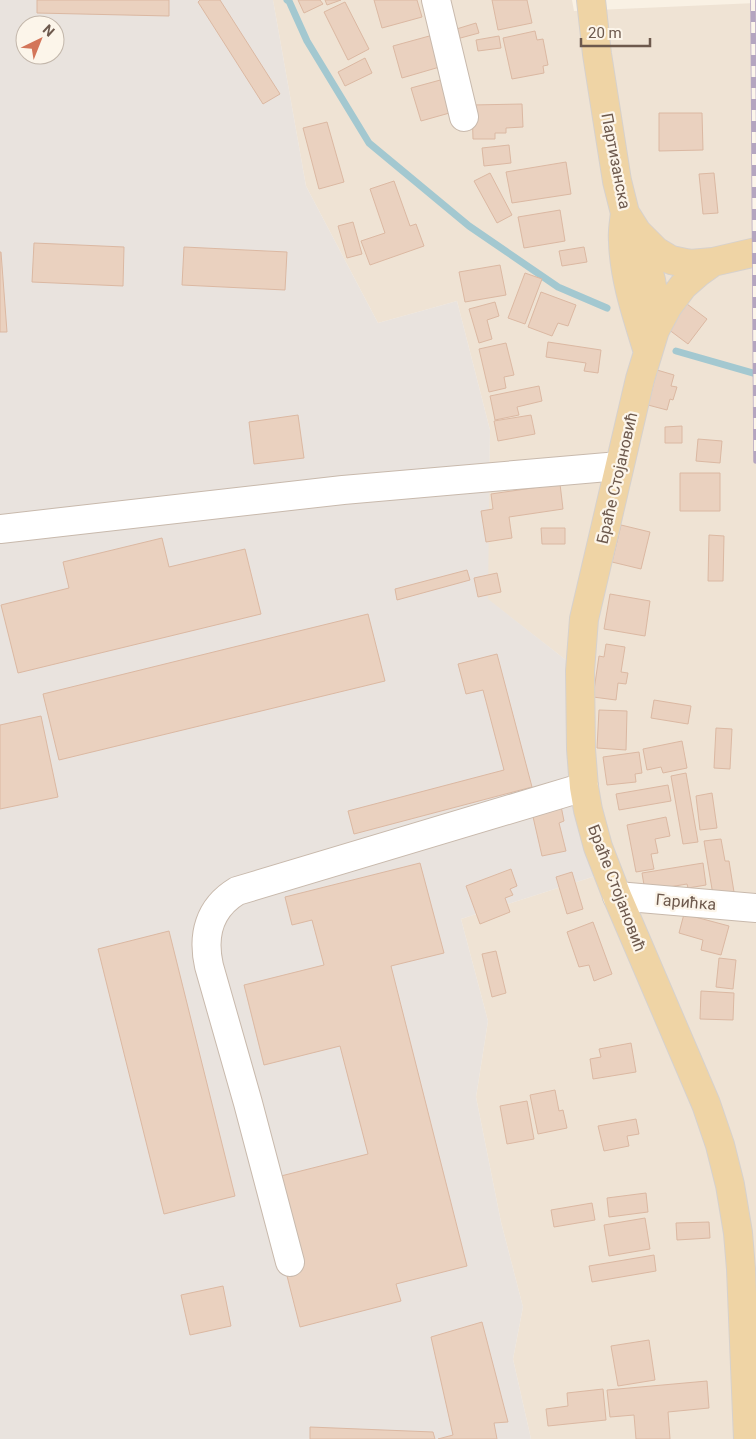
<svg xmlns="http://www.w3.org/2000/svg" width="756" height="1439" font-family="Roboto,sans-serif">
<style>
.residential{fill:#efe3d4}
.industrial{fill:#e9e3de;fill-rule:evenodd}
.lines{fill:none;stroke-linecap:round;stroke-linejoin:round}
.stream{stroke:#a3c8d0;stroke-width:7}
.building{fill:#ead1bf;stroke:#dbb8a2}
.minor-casing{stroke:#c8b9ac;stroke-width:30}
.major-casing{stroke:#d6d1cd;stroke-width:30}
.minor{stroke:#fff;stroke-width:28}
.major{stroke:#efd4a5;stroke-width:28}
.rail-casing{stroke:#b4a5c0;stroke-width:5.5}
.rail{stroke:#fcf5ea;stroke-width:4;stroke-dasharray:11;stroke-linecap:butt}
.labels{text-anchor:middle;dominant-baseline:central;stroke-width:4.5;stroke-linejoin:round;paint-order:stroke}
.street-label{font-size:16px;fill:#6d594d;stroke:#fcf5ea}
</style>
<rect width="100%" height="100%" fill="#f9f1e4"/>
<!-- residential -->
<path class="residential" d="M273 0H572L574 11 756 3V1439H531L513 1359 523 1307 501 1222 476 1097 488 1021 461 919 608 872 580 671 487 599 490 430 457 301 378 323 306 186Z"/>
<!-- industrial -->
<path class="industrial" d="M0 0H273L306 186 378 323 457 301 490 430 488 599 580 671 608 872 461 919 488 1021 476 1097 501 1222 523 1307 513 1359 531 1439H0ZM25 25H55V55H25Z"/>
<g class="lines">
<!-- stream -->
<path class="stream" d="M287 0 289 1 307 41 369 143 469 226 558 287 607 308
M676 351 756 374"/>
</g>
<!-- building -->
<path class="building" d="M37 0H169V16L37 13Z
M200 0H220L280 94 263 104 198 2Z
M298 0H320L323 4 304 13Z
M325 0H341L327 5Z
M374 0H417L422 17 382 28Z
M492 0H527L532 23 498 30Z
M345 2 369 49 348 60 324 12Z
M476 23 479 33 453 40 450 31Z
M535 31 537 40 543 39 548 65 543 66 544 73 512 79 503 38Z
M433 35 443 66 402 78 393 46Z
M499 36 501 48 478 51 476 40Z
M365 58 372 73 345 86 338 72Z
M444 79 453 112 421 121 411 88Z
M522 104 523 127 506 128V133H495V139H473L472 105Z
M659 113H702L703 150 659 151Z
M327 122 344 182 319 189 303 128Z
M509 145 511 163 484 166 482 148Z
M566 162 571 194 512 203 506 172Z
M490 173 512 215 497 223 474 181Z
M714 173 718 213 703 214 699 174Z
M394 181 410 226 416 224 424 246 370 265 361 241 385 233 370 189Z
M560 210 565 241 524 248 518 217Z
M353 222 362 254 347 258 338 226Z
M34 243 124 247 123 286 32 282Z
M184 247 287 252 285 290 182 285Z
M584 247 587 262 562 266 559 251Z
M0 252H1L7 332H0Z
M500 265 506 295 465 302 459 272Z
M525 273 542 279 525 324 508 318Z
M541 292 576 305 568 326 558 323 552 336 528 327Z
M495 302 499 316 487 320 492 339 479 343 469 309Z
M687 304 707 319 688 344 668 329Z
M548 342 601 350 598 373 584 371 586 363 546 357Z
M506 343 514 375 504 377 506 388 489 392 479 349Z
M657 370 674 375 671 386 677 387 673 400 670 399 667 410 648 405Z
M539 386 542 401 517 407 519 415 495 420 490 396Z
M298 415 304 458 254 464 249 422Z
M531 415 535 434 498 441 494 421Z
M682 426V443H665V427Z
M698 439 722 441 720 463 696 461Z
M680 473H720V511H680Z
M560 484 563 509 509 517 512 538 486 542 481 511 493 509 491 494Z
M621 525 650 532 641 569 612 562Z
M541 528H565V544H542Z
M709 535 724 536 723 581H708Z
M162 538 169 567 245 549 261 614 18 673 1 605 69 588 63 562Z
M467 570 470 580 397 600 395 589Z
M497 573 501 592 478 597 474 578Z
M610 594 650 601 645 636 604 629Z
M368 614 385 681 59 760 43 694Z
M606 644 625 647 621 672 628 673 626 684 618 683 616 700 593 697 599 656 604 657Z
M497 654 532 787 354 834 348 811 504 770 483 690 466 694 458 664Z
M654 700 691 706 688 724 651 718Z
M599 710 627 711 626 750 597 748Z
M41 716 58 797 0 809V725Z
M716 728 732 729 730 769 714 768Z
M682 741 687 768 663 773 661 767 647 770 643 749Z
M639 752 642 773 635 774 636 782 607 785 603 757Z
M686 773 698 842 683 844 671 776Z
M668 785 671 801 619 810 616 794Z
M712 793 717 828 700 830 696 796Z
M560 801 564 821 559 823 566 851 542 856 531 808Z
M666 817 670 836 655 839 658 853 651 854 654 869 636 872 627 825Z
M721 839 725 861H729L734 892 713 895 704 841Z
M420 863 444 953 391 966 467 1266 396 1284 401 1301 300 1327 285 1268 304 1264 281 1176 368 1154 340 1046 264 1065 244 985 324 965 312 920 292 925 285 897Z
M703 863 706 885 688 888 687 884 645 891 642 873Z
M511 869 517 886 510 889 513 895 505 898 510 912 480 924 466 886Z
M572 872 583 909 567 914 556 877Z
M684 914 729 926 721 955 701 950 703 940 679 933Z
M593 922 612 974 594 981 589 965 579 967 567 932Z
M169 931 235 1196 164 1214 98 949Z
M496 951 506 993 492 997 482 954Z
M719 958 736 960 733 989 716 987Z
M701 991 734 993 733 1020 700 1019Z
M631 1043 636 1072 593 1079 590 1059 601 1057 599 1049Z
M555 1090 559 1111 563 1110 567 1128 538 1134 530 1095Z
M527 1101 534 1139 507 1144 500 1106Z
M636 1119 639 1134 627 1136 629 1146 604 1151 598 1126Z
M646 1193 648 1212 609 1217 607 1198Z
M592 1203 595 1220 554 1227 551 1210Z
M645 1218 650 1249 609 1256 604 1225Z
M709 1222 710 1238 677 1240 676 1223Z
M654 1255 656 1271 592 1282 589 1266Z
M223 1286 231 1326 190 1335 181 1295Z
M482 1322 508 1422 494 1423 497 1439H438L453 1435 431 1337Z
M649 1340 655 1380 618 1386 611 1346Z
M707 1381 709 1408 668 1412 670 1439H636L634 1415 610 1417 607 1390Z
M603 1389 606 1420 548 1426 546 1409 568 1406 567 1393Z
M310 1427 433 1432 435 1439H310Z"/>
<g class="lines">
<defs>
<path id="minor" d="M436 0 464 117
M0 529 343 490 619 466
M617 896 756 908
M290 1262 248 1103 209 966C202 935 209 908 237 891L584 787"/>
<path id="major" d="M591 0 597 54 617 181 625 213 637 232 656 251 671 260 690 264 713 262
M625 213C624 222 622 232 623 241 624 279 637 316 648 352
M637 233 651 280 654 298 655 330
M748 1439 741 1269 738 1233 730 1185 720 1145 706 1104 617 896 598 847 588 810 584 787 581 749 580 671 584 619 640 379 655 330 668 306 683 286 699 272 713 262 756 252"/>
</defs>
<!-- minor casing -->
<use href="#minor" class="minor-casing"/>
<!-- major casing -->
<use href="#major" class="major-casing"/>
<!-- minor -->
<use href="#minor" class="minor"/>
<!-- major -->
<use href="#major" class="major"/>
<defs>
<path id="rail" d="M753 0 756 461"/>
</defs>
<!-- rail casing -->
<use href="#rail" class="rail-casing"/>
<!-- rail -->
<use href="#rail" class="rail"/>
</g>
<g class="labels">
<!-- street labels -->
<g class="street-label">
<text transform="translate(616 161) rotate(79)">Партизанска</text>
<text transform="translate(617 478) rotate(-77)">Браће Стојановић</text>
<text transform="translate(617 888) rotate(69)">Браће Стојановић</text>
<text transform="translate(686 902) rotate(5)">Гарићка</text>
</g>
</g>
<!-- north arrow -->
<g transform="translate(40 40) rotate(43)"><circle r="24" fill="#fcf5ea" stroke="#c3b7ab"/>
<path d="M0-4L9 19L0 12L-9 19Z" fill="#d37559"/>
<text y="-8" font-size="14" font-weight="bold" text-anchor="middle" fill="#6d594d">N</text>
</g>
<!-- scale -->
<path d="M581 38v8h69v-8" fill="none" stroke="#6d594d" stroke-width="2.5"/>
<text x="588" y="38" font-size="15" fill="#6d594d" stroke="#fcf5ea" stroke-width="4" paint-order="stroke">20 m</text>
</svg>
